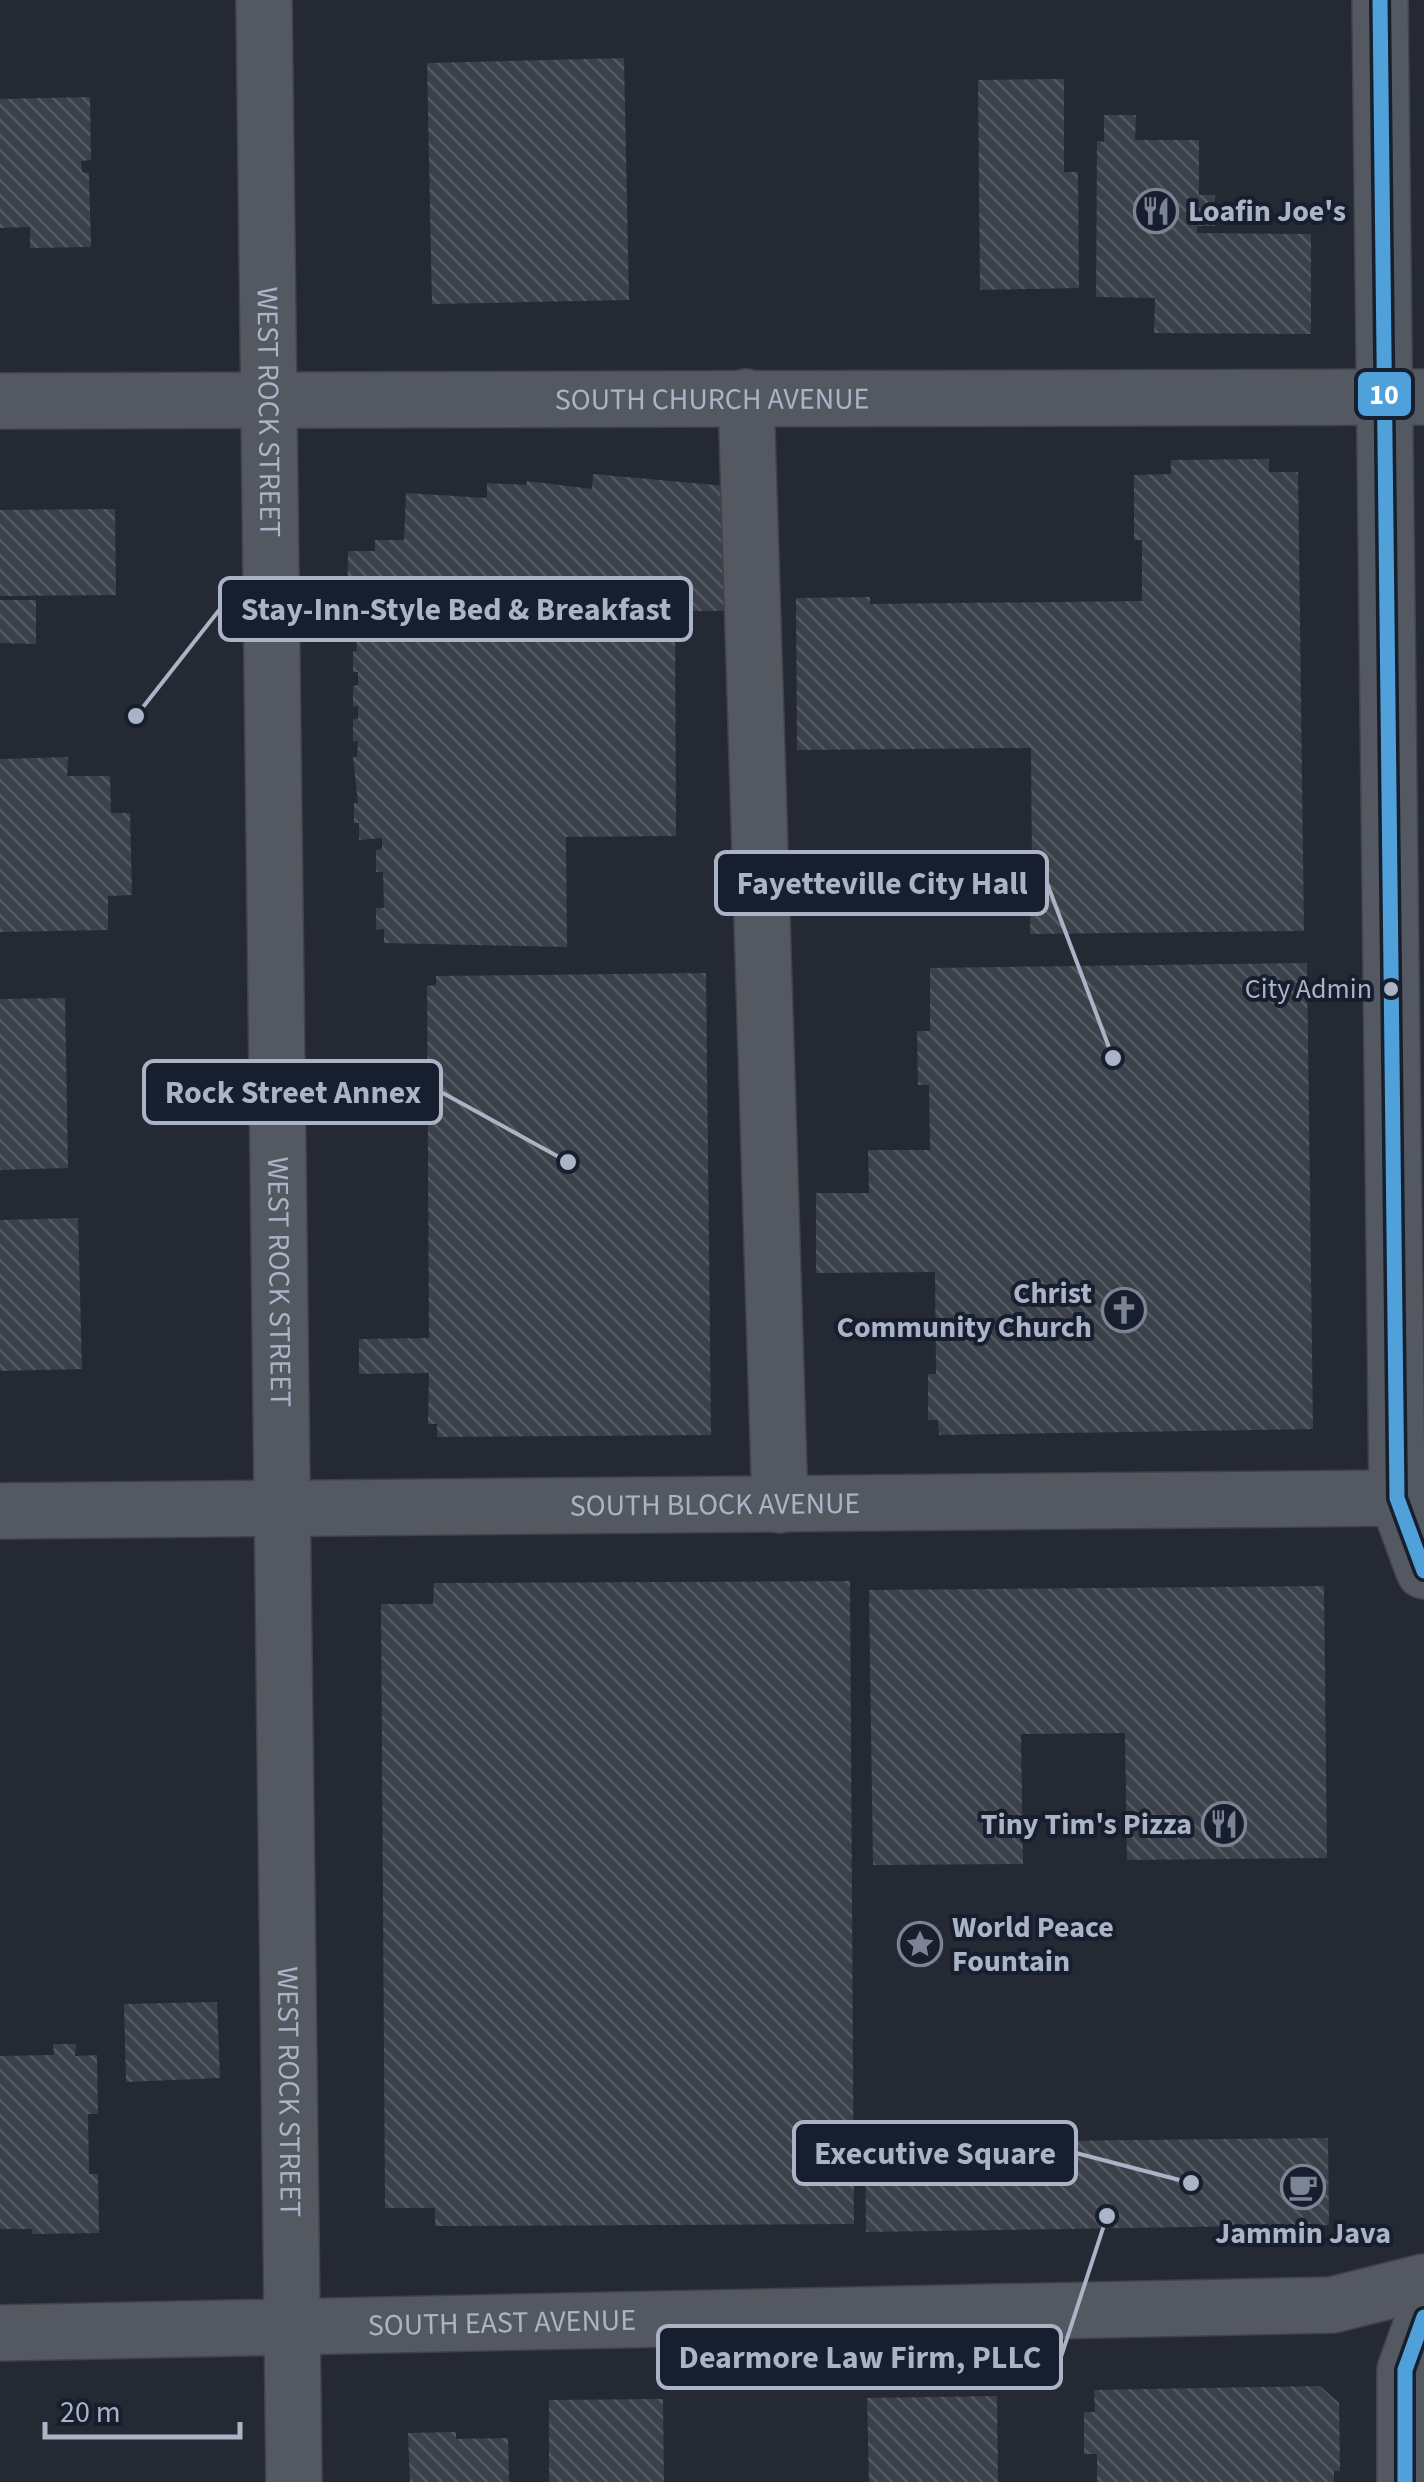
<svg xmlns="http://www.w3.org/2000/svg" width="1424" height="2482" font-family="'Source Sans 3',sans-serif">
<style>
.building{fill:url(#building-back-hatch)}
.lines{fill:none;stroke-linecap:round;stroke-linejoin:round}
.minor-casing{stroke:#40434b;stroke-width:58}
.minor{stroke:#535861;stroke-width:55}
.bus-1-casing{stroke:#171e2d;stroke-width:22}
.bus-1{stroke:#50a1da;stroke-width:15}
.bus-dot{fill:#abb3c6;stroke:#171e2d;stroke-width:4}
.labels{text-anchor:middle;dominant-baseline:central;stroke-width:8;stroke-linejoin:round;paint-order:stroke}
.bus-label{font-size:28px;fill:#abb3c6;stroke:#171e2d;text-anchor:end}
.poi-label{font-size:30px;font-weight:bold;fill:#abb3c6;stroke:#171e2d;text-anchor:start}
.street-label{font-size:30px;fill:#abb3c6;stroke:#171e2d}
.leader{fill:none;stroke:#abb3c6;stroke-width:4}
.callout-dot{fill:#abb3c6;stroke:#171e2d;stroke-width:4}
.callout{fill:#171e2d;stroke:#abb3c6;stroke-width:4}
.callout-label{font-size:32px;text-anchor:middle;font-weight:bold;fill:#abb3c6}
.line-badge{stroke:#171e2d;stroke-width:4}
.badge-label{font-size:28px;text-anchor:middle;font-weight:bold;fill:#fff}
</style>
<defs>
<pattern id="building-back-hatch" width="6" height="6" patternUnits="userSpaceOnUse" patternTransform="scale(2.5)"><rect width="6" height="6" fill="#3b4049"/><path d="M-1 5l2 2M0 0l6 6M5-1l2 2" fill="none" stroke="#555962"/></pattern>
</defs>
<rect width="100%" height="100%" fill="#242933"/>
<!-- building -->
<path class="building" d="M624 58 629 300 432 304 427 63Z
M1064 79V172H1078L1079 288 980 290 978 80Z
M90 97 91 160 81 161 82 172 89 173 91 247 30 248V227L0 228V99Z
M1104 115H1136L1135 140H1199V195H1215V226H1197V233L1311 234V334L1154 333 1155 298 1096 297 1097 141 1104 142Z
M1269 459V472H1298L1304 931 1030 934 1031 886H1020L1019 872H1032L1031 748 797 750 796 598 870 597V604L1142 601V540H1134V475L1171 474V460Z
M593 474 737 487 739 611H675L676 836 566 837 567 947 384 943V929L376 930V908H384L383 872H376V850L382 849V838L359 840V823H354V803H358L353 757H357L358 741H353V719H358V706L353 707V686L358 685V672H353V651H357L356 639H352V622L347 623 348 551H375V540H404L406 493 487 498V483L526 485 527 481 592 489Z
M115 509 116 595 0 596V510Z
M0 600H36V644L0 643Z
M68 757 67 776H110L111 813H130L132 895 108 896V930L0 932V759Z
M1307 963 1313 1429 939 1435 938 1420H928V1374H936L935 1272 816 1273V1193H869L868 1150H930L929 1085H918L917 1031H930V968Z
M706 973 711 1435 437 1437V1424H428L429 1373 359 1374V1339L429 1338 427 986 436 985V976Z
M65 998 68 1168 0 1170V999Z
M78 1218 82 1369 0 1371V1220Z
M850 1581 854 2224 435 2226V2208H385L381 1604H433L434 1583Z
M1324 1586 1327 1858 1127 1860 1125 1733 1021 1734 1023 1864 873 1865 869 1590Z
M217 2002 220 2078 126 2082 124 2004Z
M53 2044H76L75 2056 97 2055 98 2114H88L89 2174H98L99 2233 32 2234V2229H0V2056L54 2055Z
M1051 2130 1052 2141 1328 2138 1329 2225 866 2232 865 2148 906 2147V2132Z
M1320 2386 1339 2403 1340 2471H1334V2482H1097V2454H1084V2412H1095L1094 2390Z
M997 2396 998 2482H869L867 2398Z
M663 2399 664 2482H549V2400Z
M456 2432V2439L508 2438 509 2482H410L408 2433Z"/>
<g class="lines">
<defs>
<g id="minor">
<path id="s1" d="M264 0 294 2482"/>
<path d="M1380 0 1397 1498 1424 1571"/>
<path d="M746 397 780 1505"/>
<path id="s2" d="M0 401 1424 397"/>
<path id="s3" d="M0 1511 1397 1498 1424 1515"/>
<path id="s4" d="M0 2333 1332 2305 1424 2282"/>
<path d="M1405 2482V2370L1424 2317"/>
</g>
</defs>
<!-- minor casing -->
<use href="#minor" class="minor-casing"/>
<!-- minor -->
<use href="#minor" class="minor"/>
<defs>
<path id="bus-1" d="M1380 0 1397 1498 1424 1571
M1405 2482V2370L1424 2317"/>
</defs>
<!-- bus-1 casing -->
<use href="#bus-1" class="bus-1-casing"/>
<!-- bus-1 -->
<use href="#bus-1" class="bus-1"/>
</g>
<!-- icons -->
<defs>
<symbol id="restaurant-ring" viewBox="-11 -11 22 22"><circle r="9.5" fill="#171e2d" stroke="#7c8393" stroke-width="1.5"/><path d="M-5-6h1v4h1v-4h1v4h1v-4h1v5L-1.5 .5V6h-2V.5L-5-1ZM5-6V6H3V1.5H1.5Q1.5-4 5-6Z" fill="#7c8393"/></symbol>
<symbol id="church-ring" viewBox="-11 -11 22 22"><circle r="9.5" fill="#171e2d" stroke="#7c8393" stroke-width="1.5"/><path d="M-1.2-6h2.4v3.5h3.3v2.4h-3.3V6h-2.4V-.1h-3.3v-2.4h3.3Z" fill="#7c8393"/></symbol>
<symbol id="sight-ring" viewBox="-11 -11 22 22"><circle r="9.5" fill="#171e2d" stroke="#7c8393" stroke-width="1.5"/><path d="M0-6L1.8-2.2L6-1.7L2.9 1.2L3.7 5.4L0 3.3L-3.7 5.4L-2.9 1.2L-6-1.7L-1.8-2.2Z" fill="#7c8393"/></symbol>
<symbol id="cafe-ring" viewBox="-11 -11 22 22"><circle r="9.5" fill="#171e2d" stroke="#7c8393" stroke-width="1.5"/><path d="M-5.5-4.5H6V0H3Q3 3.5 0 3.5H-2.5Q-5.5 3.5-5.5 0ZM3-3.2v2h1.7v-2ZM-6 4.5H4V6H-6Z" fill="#7c8393"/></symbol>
</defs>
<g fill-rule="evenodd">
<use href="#restaurant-ring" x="1131" y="186" width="50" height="50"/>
<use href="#church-ring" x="1099" y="1285" width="50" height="50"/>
<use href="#restaurant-ring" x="1199" y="1799" width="50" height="50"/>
<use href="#sight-ring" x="895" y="1919" width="50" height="50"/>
<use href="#cafe-ring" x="1278" y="2162" width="50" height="50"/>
</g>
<!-- markers -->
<circle class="bus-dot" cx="1391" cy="989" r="9"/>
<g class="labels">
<!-- bus labels -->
<g class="bus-label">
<text x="1372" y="989">City Admin</text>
</g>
<!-- poi labels -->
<g class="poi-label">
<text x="1188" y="211">Loafin Joe's</text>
<text x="1092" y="1293" text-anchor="end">Christ<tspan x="1092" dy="34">Community Church</tspan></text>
<text x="1192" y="1824" text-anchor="end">Tiny Tim's Pizza</text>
<text x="952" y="1927">World Peace<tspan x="952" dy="34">Fountain</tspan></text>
<text x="1303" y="2233" text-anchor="middle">Jammin Java</text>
</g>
<!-- street labels -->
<g class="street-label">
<text stroke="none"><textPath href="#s2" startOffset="712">SOUTH CHURCH AVENUE</textPath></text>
<text stroke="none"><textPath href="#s1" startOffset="412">WEST ROCK STREET</textPath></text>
<text stroke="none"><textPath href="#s1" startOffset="1282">WEST ROCK STREET</textPath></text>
<text stroke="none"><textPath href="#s3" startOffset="715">SOUTH BLOCK AVENUE</textPath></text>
<text stroke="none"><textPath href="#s1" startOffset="2092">WEST ROCK STREET</textPath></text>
<text stroke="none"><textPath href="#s4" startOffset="502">SOUTH EAST AVENUE</textPath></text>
</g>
</g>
<!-- callouts -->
<path class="leader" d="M136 716L220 609M1113 1058L1047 883M568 1162L441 1092M1191 2183L1076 2153M1107 2216L1061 2357"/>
<g class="callout-dot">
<circle cx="136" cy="716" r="10"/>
<circle cx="1113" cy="1058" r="10"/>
<circle cx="568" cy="1162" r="10"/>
<circle cx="1191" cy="2183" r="10"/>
<circle cx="1107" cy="2216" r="10"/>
</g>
<g class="callout">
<rect x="220" y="578" width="471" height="62" rx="10"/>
<rect x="716" y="852" width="331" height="62" rx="10"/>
<rect x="144" y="1061" width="297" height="62" rx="10"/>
<rect x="794" y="2122" width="282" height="62" rx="10"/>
<rect x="658" y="2326" width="403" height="62" rx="10"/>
</g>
<g class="callout-label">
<text x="456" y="620">Stay-Inn-Style Bed &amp; Breakfast</text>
<text x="882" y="894">Fayetteville City Hall</text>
<text x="293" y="1103">Rock Street Annex</text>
<text x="935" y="2164">Executive Square</text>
<text x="860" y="2368">Dearmore Law Firm, PLLC</text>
</g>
<rect class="line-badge" x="1356" y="370" width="57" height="48" rx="10" fill="#50a1da"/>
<g class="badge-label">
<text x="1384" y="404">10</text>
</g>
<!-- scale -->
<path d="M45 2422v15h195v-15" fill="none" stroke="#abb3c6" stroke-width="5"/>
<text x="60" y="2422" font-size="30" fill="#abb3c6" stroke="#171e2d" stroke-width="8" paint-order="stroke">20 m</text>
</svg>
